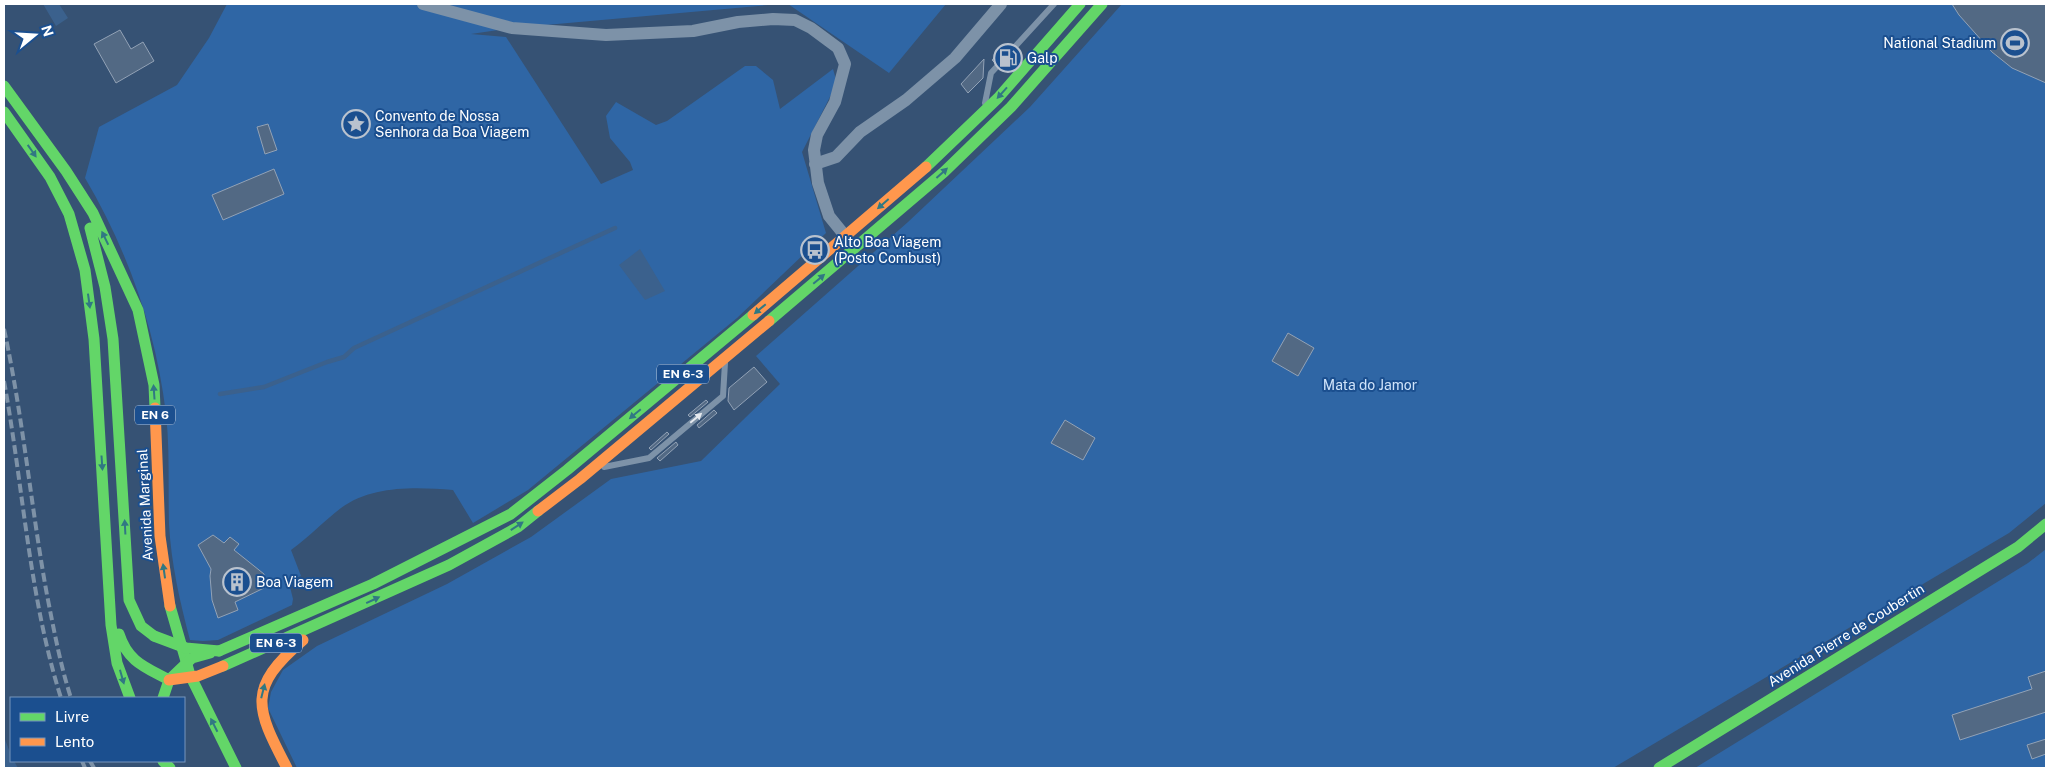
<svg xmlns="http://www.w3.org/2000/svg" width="2050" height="772" font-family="'Public Sans',sans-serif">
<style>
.green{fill:#2f66a5}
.water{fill:#3b618d}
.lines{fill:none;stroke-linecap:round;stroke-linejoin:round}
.stream{stroke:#3b618d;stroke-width:4.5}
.building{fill:#526984;stroke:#92a2b6}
.lane{stroke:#7d92a8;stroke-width:6}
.street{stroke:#7d92a8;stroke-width:12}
.fast{stroke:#63d668;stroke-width:11}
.slow{stroke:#ff974d;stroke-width:11}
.rail{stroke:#7e92a7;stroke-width:4;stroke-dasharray:9 4;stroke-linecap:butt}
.fast-bridge{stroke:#63d668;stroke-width:11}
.slow-bridge{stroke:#ff974d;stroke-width:11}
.oneway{fill:#317883}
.oneway2{fill:#e5e9ee}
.labels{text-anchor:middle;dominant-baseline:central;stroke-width:4;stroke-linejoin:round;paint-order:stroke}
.shield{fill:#1b4f8f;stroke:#bbcadd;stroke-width:1}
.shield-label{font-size:12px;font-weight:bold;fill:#fff}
.poi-label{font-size:14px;fill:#fff;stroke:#1b4f8f;text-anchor:start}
.park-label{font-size:14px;fill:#cfe3fa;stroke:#1b4f8f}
.street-label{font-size:14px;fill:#fff;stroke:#1b4f8f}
</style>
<rect width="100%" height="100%" fill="#365274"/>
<!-- green -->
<path class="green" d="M227 4H780L512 28 471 34 506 37 601 184 633 170 630 162 610 138 606 116 616 102 656 125 667 121 745 66H756L773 80 780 109 833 69 837 83 802 152 826 233 737 318 528 490 473 523 453 490C417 487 372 485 341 508 324 521 309 537 291 550L301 576 291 580 289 583 293 599 292 605 218 640 203 641 190 640C180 602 171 563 169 524 168 488 170 450 166 414 156 330 128 251 85 178L99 127 177 85 209 38Z
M788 4H946L889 73Z
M1122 4H2046V503L2009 533 1613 768H297L268 708 271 692 283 670 317 646 447 584 531 537 611 479 701 461 780 384 756 356 908 222 1030 107Z
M2046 549V768H1695L2028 563Z"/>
<!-- water -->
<path class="water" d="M43 4H59L68 18 56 26Z
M640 249 665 291 645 300 619 265Z
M4 737 11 755V761H14L18 768H4Z"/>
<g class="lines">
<!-- stream -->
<path class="stream" d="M220 394 264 387 327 362 344 357 354 348 615 228"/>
</g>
<!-- building -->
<path class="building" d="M1952 4H2046V83L2012 68 1992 52 1959 15Z
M120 30 131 49 143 42 154 61 116 83 94 44Z
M1008 43 1010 45 994 62 992 60Z
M1017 52 1020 55 1004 72 1001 69Z
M984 59 983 78 968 93 961 84Z
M358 113 367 125 354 136 345 124Z
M268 124 277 150 265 154 257 127Z
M274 169 284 194 223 220 212 195Z
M1288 333 1314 348 1298 376 1272 361Z
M754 367 767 382 734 410 728 401 729 388Z
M706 400 708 402 690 417 688 415Z
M714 410 717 413 699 428 697 425Z
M1065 420 1095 438 1083 460 1051 443Z
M667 432 669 434 651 450 649 448Z
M676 442 678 445 660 461 657 458Z
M213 535 224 543 230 537 239 544 234 550 264 574V588L235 602 238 610 218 618 212 600 210 576 211 569 198 545Z
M2046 671V712L1960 740 1952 715 2032 689 2028 677Z
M2046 739V754L2032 759 2027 745Z"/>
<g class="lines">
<!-- lane -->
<path class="lane" d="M985 103 991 73 1054 4
M604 467 649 458 723 396 725 363"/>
<!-- street -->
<path class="street" d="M423 4 512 28 606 35 693 31 738 22 773 19 795 20 811 28 838 48 845 64 835 102 817 135 814 150 818 183 829 216 846 237
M815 164 836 157 860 132 906 100 955 58 1001 4"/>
<!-- fast -->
<path class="fast" d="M4 86 66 171 93 213 138 310 154 385 155 408
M4 112 50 177 69 214 85 270 94 339 111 625 117 663 130 698
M926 167 998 98 1080 4
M90 228 105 287 113 339 129 600 141 626 154 636
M769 321 944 172 1011 107 1102 4
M170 606 190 675 236 768
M119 634C128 662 145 667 169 680L163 698
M219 651 373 584 511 514 567 470 753 315
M223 666 449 565 518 527 538 511
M163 761 170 768
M1659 768 2018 547 2046 524"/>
<!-- slow -->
<path class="slow" d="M753 315 926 167
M155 408 160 536 170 606
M538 511 580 479 769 321
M287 768C255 707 247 688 303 640"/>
<!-- rail -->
<path class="rail" d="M4 329C23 417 31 507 47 595 54 630 60 664 71 698
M4 381C23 485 29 597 61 698
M82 761 85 768
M90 761 94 768"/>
<!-- fast-bridge -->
<path class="fast-bridge" d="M154 636 186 648 219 651
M169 680 192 658 210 653"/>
<!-- slow-bridge -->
<path class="slow-bridge" d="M169 680 198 676 223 666"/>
</g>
<!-- one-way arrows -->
<defs><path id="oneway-solid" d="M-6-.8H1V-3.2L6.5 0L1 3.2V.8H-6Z" transform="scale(1.25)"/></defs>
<g class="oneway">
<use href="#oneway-solid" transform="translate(1002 93) rotate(132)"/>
<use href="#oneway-solid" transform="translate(32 151) rotate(55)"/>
<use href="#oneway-solid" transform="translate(942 173) rotate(-42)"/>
<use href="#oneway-solid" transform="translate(883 204) rotate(139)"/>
<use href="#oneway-solid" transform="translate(105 238) rotate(-116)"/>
<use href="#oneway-solid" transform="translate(819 279) rotate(-40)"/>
<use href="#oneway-solid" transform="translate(89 301) rotate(82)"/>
<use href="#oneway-solid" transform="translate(760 309) rotate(140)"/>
<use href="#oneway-solid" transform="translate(154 392) rotate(-94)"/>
<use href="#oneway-solid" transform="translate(635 414) rotate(140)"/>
<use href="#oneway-solid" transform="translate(102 463) rotate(86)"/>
<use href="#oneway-solid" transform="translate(517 526) rotate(-33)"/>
<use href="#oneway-solid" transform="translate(125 527) rotate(-93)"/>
<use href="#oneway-solid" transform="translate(164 571) rotate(-98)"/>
<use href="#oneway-solid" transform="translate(373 600) rotate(-25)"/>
<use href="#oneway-solid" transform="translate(122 677) rotate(74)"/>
<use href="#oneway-solid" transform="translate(263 691) rotate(-76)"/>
<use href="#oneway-solid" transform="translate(214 725) rotate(-117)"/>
</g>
<use class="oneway2" href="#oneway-solid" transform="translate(696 418) rotate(-40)"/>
<!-- icons -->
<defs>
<symbol id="stadium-ring" viewBox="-11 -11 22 22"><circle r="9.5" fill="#1b4f8f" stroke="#b9c2ce" stroke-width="1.5"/><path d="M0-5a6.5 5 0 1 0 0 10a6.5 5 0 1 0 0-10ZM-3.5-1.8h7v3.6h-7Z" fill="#b9c2ce"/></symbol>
<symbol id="fuel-ring" viewBox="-11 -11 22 22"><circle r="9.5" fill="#1b4f8f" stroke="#b9c2ce" stroke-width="1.5"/><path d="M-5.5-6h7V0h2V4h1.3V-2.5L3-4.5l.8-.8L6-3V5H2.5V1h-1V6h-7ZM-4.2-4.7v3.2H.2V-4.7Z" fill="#b9c2ce"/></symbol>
<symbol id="sight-ring" viewBox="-11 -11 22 22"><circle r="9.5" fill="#1b4f8f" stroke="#b9c2ce" stroke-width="1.5"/><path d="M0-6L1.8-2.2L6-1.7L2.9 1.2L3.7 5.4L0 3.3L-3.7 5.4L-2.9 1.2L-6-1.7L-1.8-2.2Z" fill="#b9c2ce"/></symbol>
<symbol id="bus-ring" viewBox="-11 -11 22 22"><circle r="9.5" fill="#1b4f8f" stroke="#b9c2ce" stroke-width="1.5"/><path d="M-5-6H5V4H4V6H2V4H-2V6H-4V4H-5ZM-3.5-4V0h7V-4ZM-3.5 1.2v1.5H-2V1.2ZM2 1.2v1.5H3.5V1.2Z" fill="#b9c2ce"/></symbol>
<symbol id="building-ring" viewBox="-11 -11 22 22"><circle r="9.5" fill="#1b4f8f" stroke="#b9c2ce" stroke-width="1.5"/><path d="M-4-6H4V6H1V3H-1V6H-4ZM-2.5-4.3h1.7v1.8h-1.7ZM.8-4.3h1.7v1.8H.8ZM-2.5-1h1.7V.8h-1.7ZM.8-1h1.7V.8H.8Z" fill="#b9c2ce"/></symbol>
</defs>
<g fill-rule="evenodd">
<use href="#stadium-ring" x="1999" y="27" width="32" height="32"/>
<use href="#fuel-ring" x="992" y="42" width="32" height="32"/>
<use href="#sight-ring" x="340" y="108" width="32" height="32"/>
<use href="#bus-ring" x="799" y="234" width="32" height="32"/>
<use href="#building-ring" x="221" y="566" width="32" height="32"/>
</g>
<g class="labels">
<!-- shield labels -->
<g class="shield">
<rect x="657" y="364.5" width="52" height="19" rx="4"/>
<rect x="135" y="405.5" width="40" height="19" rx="4"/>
<rect x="250" y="633.5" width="52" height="19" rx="4"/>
</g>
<g class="shield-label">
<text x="683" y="374">EN 6-3</text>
<text x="155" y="415">EN 6</text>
<text x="276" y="643">EN 6-3</text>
</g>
<!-- poi labels -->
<g class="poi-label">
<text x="1996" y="43" text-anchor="end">National Stadium</text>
<text x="1027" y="58">Galp</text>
<text x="375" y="116">Convento de Nossa<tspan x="375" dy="16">Senhora da Boa Viagem</tspan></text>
<text x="834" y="242">Alto Boa Viagem<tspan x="834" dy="16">(Posto Combust)</tspan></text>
<text x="256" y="582">Boa Viagem</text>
</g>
<!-- park labels -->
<g class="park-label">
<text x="1370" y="385">Mata do Jamor</text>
</g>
<!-- street labels -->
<g class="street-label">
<text transform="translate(145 505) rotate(-93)">Avenida Marginal</text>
<text transform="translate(1846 635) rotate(-32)">Avenida Pierre de Coubertin</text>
</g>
</g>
<!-- border -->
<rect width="2050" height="772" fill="none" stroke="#ffffff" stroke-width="10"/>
<!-- legend -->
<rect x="10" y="697" width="175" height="65" fill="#1b4f8f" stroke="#7695bc"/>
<rect x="20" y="713" width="25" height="8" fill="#63d668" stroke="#7695bc"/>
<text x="55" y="722" font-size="15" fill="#ffffff">Livre</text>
<rect x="20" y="738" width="25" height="8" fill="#ff974d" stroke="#7695bc"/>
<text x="55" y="747" font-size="15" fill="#ffffff">Lento</text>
<!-- north arrow -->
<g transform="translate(35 35) rotate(72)" stroke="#1b4f8f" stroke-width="4" paint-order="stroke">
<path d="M0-4L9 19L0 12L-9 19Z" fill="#ffffff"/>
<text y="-8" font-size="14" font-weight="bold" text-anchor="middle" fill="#ffffff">N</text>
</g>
</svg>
